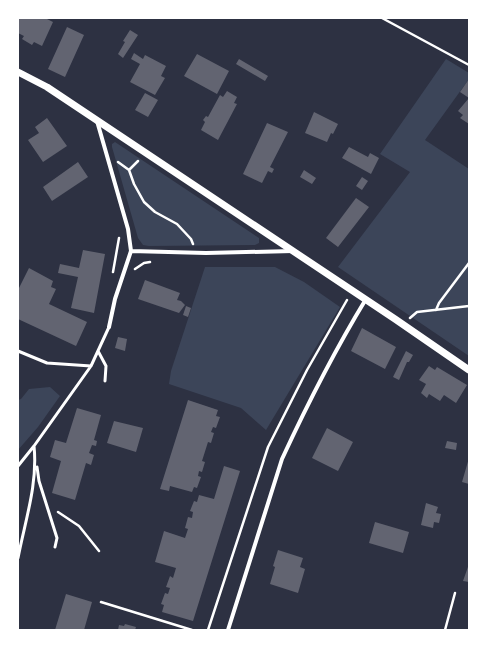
<svg xmlns="http://www.w3.org/2000/svg" width="487" height="648" font-family="Barlow,sans-serif">
<style>
.green{fill:#3c4559}
.building{fill:#626471}
.lines{fill:none;stroke-linecap:round;stroke-linejoin:round}
.path{stroke:#fff;stroke-width:2.5}
.service{stroke:#fff;stroke-width:3}
.minor{stroke:#fff;stroke-width:4}
.tertiary{stroke:#fff;stroke-width:7}
</style>
<rect width="100%" height="100%" fill="#2d3142"/>
<!-- green -->
<path class="green" d="M446 59 469 73V79L425 140 469 169V356L338 267 410 172 380 154Z
M115 142 259 238V243L255 245 149 246 143 245 138 238 112 147V144Z
M205 267H275L304 282 340 307 266 430 241 408 169 384 171 371Z
M50 387 60 396 38 427 18 450V400L21 399 29 389Z"/>
<!-- building -->
<path class="building" d="M18 18H45L53 22 42 46 34 42 32 45 22 39 24 36 18 33Z
M67 27 84 35 65 77 48 69Z
M130 30 138 35 123 58 118 54 125 42 123 41Z
M134 53 143 59 145 55 166 66 161 76 165 78 155 95 130 82 140 64 131 59Z
M197 54 229 71 217 94 184 76Z
M239 59 268 76 265 81 236 64Z
M469 79V124L460 118 463 115 458 111 469 98 460 92Z
M227 91 237 97 234 103 237 104 218 140 201 130 205 122 203 120 206 116 208 117 220 95 223 97Z
M145 93 158 100 148 117 135 110Z
M314 112 338 124 333 134 331 133 327 142 305 133Z
M47 118 67 146 43 162 28 140 39 133 35 127Z
M267 123 288 132 270 167 274 169 272 173 268 171 262 183 243 174Z
M349 147 368 157 370 153 379 158 371 174 342 158Z
M78 162 88 177 52 201 43 187Z
M304 170 316 178 312 184 300 177Z
M362 177 368 181 362 190 356 186Z
M356 198 369 207 338 247 326 238Z
M83 250 105 254 94 313 71 308 78 277 58 273 60 264 79 268Z
M29 268 53 281 51 287 56 289 49 304 87 322 76 346 18 319V290Z
M145 280 180 293 177 300 181 301 185 305 179 313 138 299Z
M186 306 191 308 188 317 183 315Z
M362 328 396 347 385 369 351 351Z
M118 337 127 339 125 351 115 348Z
M406 351 413 355 409 362H407L399 380 393 377Z
M429 366 435 370 437 367 467 385 456 403 444 395 440 401 429 394 427 398 421 393 426 384 419 380Z
M188 400 218 410 216 416 220 417 216 428 213 427 211 432 214 433 211 443 208 442 202 461 205 462 202 472 199 471 198 476 201 477 197 488 194 487 192 492 170 486 169 491 160 489Z
M77 408 101 415 94 440 97 441 96 446 92 445 89 453 94 455 91 465 86 463 75 500 52 493 61 461 50 457 55 440 66 443Z
M114 421 143 428 136 452 107 443Z
M327 428 353 442 338 471 312 458Z
M447 441 457 443 456 450 445 448Z
M469 458V484L462 482Z
M224 466 240 471 193 621 162 612 164 605 161 604 165 593 168 594 170 588 166 587 170 576 173 578 176 568 155 562 164 531 185 538 188 529 185 528 188 517 192 518 193 512 190 511 194 501 197 502 199 495 214 499Z
M426 503 438 507 436 513 441 514 439 523 434 522 433 528 421 525Z
M375 522 409 532 403 553 369 543Z
M278 550 303 558 300 567 305 569 298 593 270 584 275 567 273 566Z
M469 564V582L463 581Z
M66 594 92 602 84 630H55Z
M125 624 136 627 135 630H118L119 625 124 626Z"/>
<g class="lines">
<!-- path -->
<path class="path" d="M382 18 469 65
M118 162 129 170 134 184 144 202 155 212 177 224 191 239 193 244
M129 170 138 161
M135 269 144 263 150 262
M113 272 119 238
M436 310 439 303 469 263
M410 318 417 312 469 306
M58 512 79 526 99 551
M101 602 192 630
M208 630 268 447 307 370 347 300
M445 630 455 593"/>
<!-- service -->
<path class="service" d="M18 351 47 363 91 366
M98 351 106 366 105 381
M18 466 34 446
M37 467 39 481 57 538 55 547
M18 558C25 521 38 484 34 446L91 366 109 327"/>
<!-- minor -->
<path class="minor" d="M97 121 128 229 131 251 206 253 293 251
M109 327 115 299 131 251
M228 630 282 459C307 405 335 350 366 299"/>
<!-- tertiary -->
<path class="tertiary" d="M18 72 47 87 395 319 469 370"/>
</g>
<!-- border -->
<rect width="487" height="648" fill="none" stroke="#ffffff" stroke-width="38"/>
</svg>
